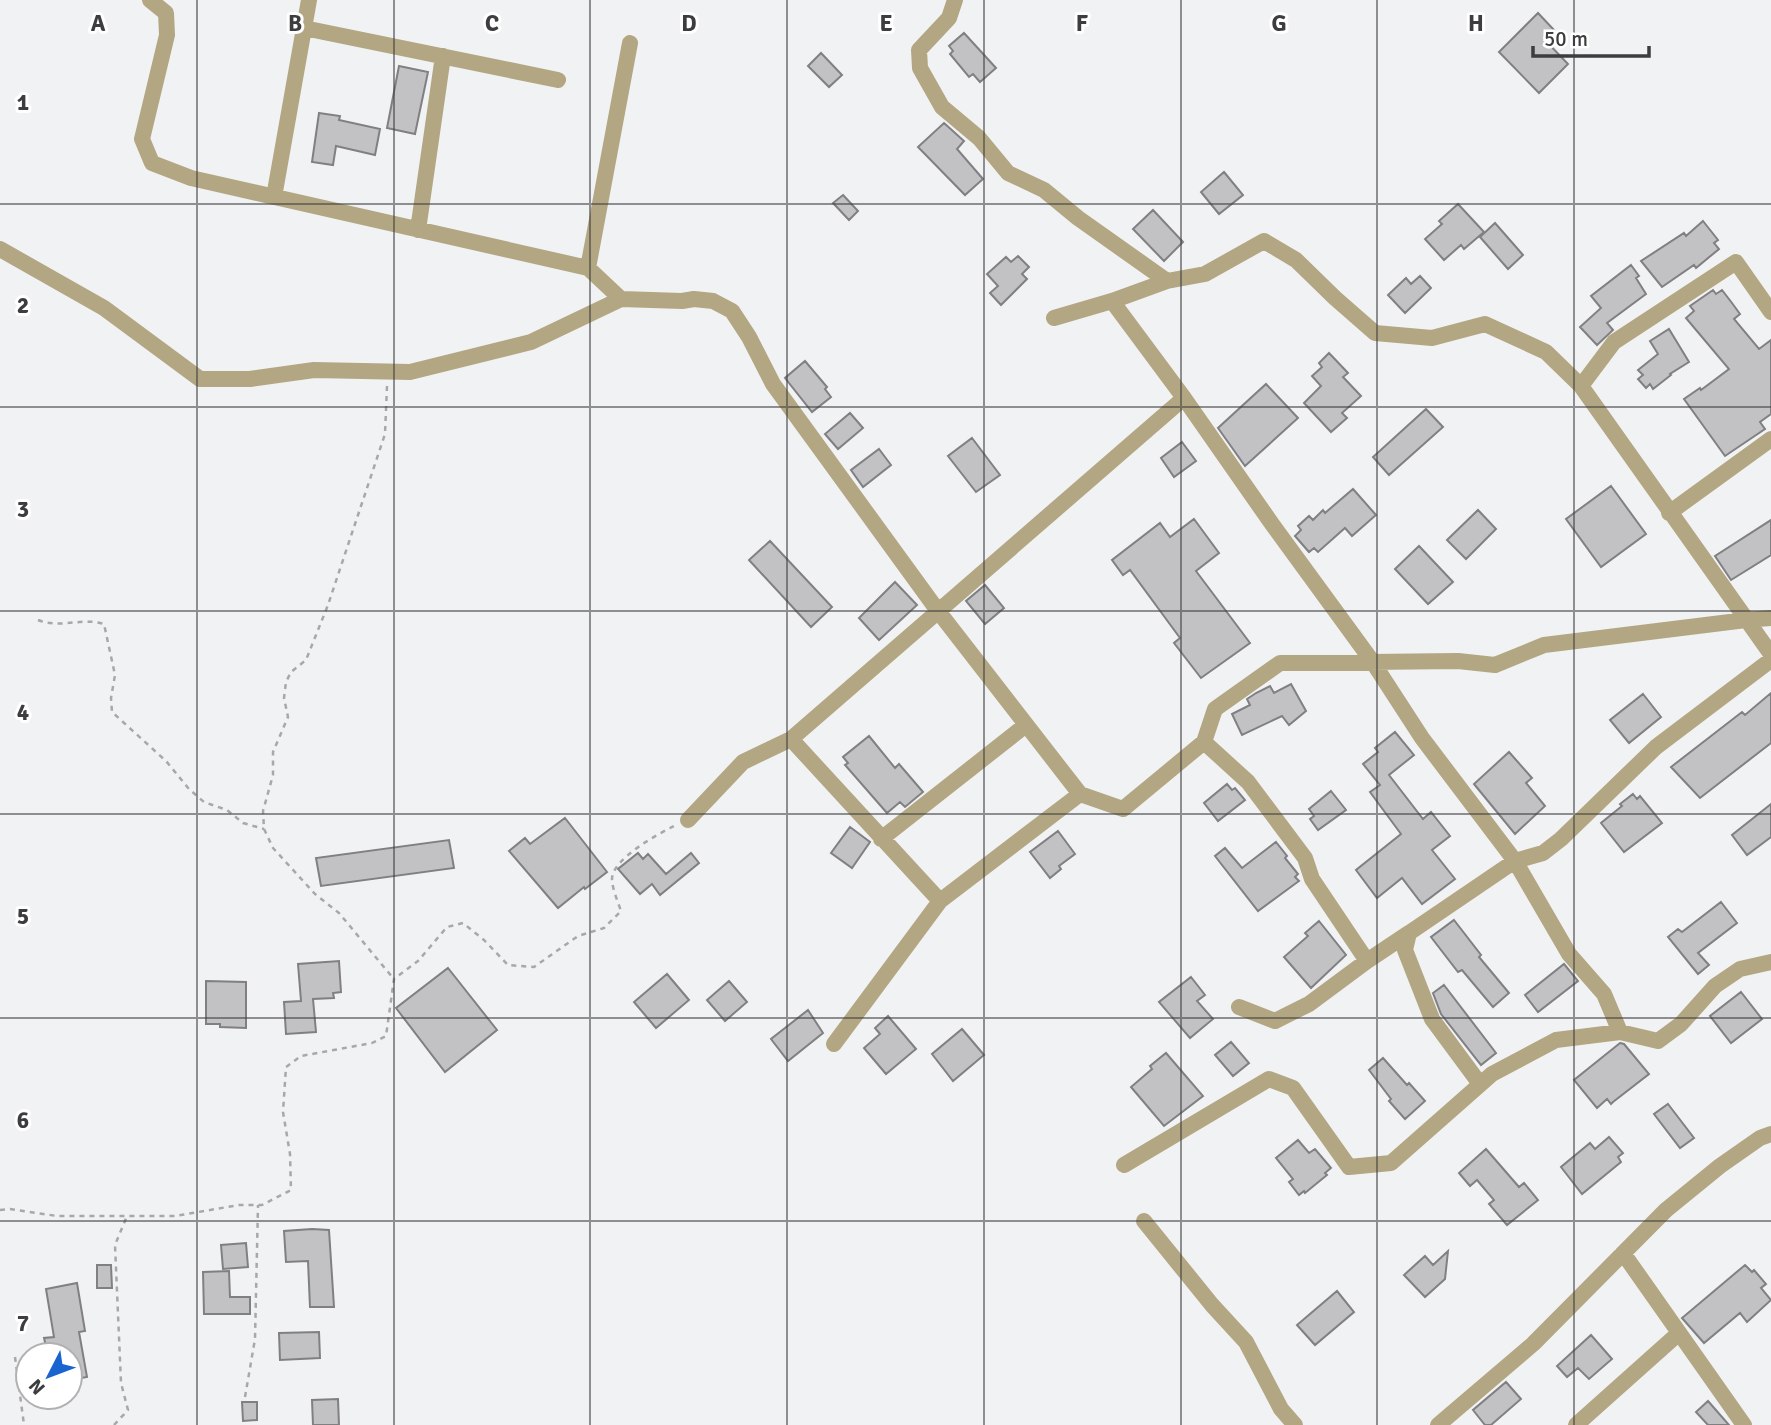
<svg xmlns="http://www.w3.org/2000/svg" width="1771" height="1425" font-family="Signika,sans-serif">
<style>
.building{fill:#c2c2c5;stroke:#808082;stroke-width:2}
.lines{fill:none;stroke-linecap:round;stroke-linejoin:round}
.path{stroke:#a7a8a9;stroke-width:2.5;stroke-dasharray:5 5;stroke-linecap:butt}
.minor{stroke:#b3a682;stroke-width:16}
.grid{fill:none;stroke:#3c3d3e;stroke-width:2;stroke-opacity:0.55}
.grid-label{font-size:23px;text-anchor:middle;font-weight:bold;fill:#3c3d3e;stroke:#fff;stroke-width:6;stroke-linejoin:round;paint-order:stroke}
</style>
<rect width="100%" height="100%" fill="#f1f2f4"/>
<!-- building -->
<path class="building" d="M1538 13 1554 30 1544 39 1568 64 1539 93 1499 52Z
M964 33 996 68 980 82 973 74 969 77 950 54 953 51 949 46Z
M821 53 842 75 829 87 808 66Z
M399 66 428 72 415 134 387 128Z
M319 113 340 116 339 120 380 129 375 155 336 146 333 165 312 162Z
M944 123 964 141 957 149 983 179 965 195 918 147Z
M1224 172 1243 195 1219 214 1201 192Z
M843 195 858 211 849 220 833 203Z
M1458 204 1484 232 1464 249 1461 245 1444 260 1425 239 1442 224 1439 221Z
M1153 210 1183 242 1164 261 1133 229Z
M1703 221 1718 240 1714 243 1719 249 1696 268 1694 265 1662 287 1641 261 1684 233 1686 236Z
M1495 223 1523 255 1508 269 1480 237Z
M1018 256 1029 267 1022 274 1027 279 1001 305 990 293 998 286 987 274 1006 257 1011 262Z
M1631 265 1639 276 1636 278 1646 294 1607 323 1613 330 1597 345 1580 327 1601 308 1591 296Z
M1420 276 1431 288 1405 313 1388 295 1406 278 1411 284Z
M1713 290 1716 294 1722 290 1732 303 1740 314 1734 319 1759 349 1771 340V414L1760 422 1765 429 1725 456 1684 399 1700 388 1701 390 1729 369 1686 318 1694 311 1690 306Z
M1669 329 1689 362 1670 374 1671 375 1653 389 1650 384 1646 388 1638 379 1643 375 1638 370 1658 354 1650 341Z
M1329 353 1348 373 1343 377 1361 396 1342 413 1347 418 1331 432 1304 403 1321 386 1312 376 1322 367 1319 363Z
M805 361 827 387 825 389 831 397 812 412 785 378Z
M1266 384 1298 418 1245 466 1218 428Z
M1426 409 1443 427 1389 475 1373 457Z
M850 413 863 428 838 449 825 434Z
M972 438 1000 475 976 492 948 456Z
M1182 442 1196 461 1174 477 1161 458Z
M879 449 891 465 863 487 851 470Z
M1611 486 1646 534 1601 567 1566 519Z
M1353 489 1376 515 1352 536 1345 528 1318 552 1314 548 1309 552 1295 536 1301 530 1298 526 1309 516 1313 520 1323 510 1325 513Z
M1478 510 1496 529 1466 559 1447 540Z
M1194 519 1219 553 1196 571 1250 643 1201 678 1174 643 1180 638 1130 570 1123 575 1112 560 1160 523 1170 537Z
M1771 520V555L1731 580 1715 556Z
M770 541 832 607 811 627 749 560Z
M1419 546 1453 582 1428 604 1395 569Z
M895 582 917 605 879 640 859 618Z
M985 585 1004 608 985 624 966 601Z
M1291 684 1306 711 1289 725 1282 716 1242 735 1232 714 1250 705 1247 699 1256 693 1270 686 1274 693Z
M1771 693V743L1700 798 1671 767 1742 712 1745 715Z
M1643 694 1661 717 1629 743 1610 720Z
M1395 732 1414 755 1389 775 1423 819 1431 812 1450 836 1432 850 1455 879 1422 904 1402 878 1377 898 1356 870 1401 834 1370 792 1380 785 1363 764 1378 752 1375 748Z
M869 736 895 768 899 764 923 792 905 807 900 802 887 813 845 765 848 763 843 757Z
M1509 752 1532 778 1526 783 1545 806 1515 834 1474 784Z
M1227 784 1232 790 1235 788 1245 800 1218 821 1204 803Z
M1331 791 1346 810 1318 830 1310 819 1314 816 1309 809Z
M1633 794 1637 799 1640 796 1662 823 1624 852 1601 823 1622 806 1620 804Z
M1771 804V837L1747 855 1732 835Z
M565 818 607 872 585 889 584 887 558 908 509 851 525 838 530 844Z
M850 827 870 842 852 868 831 853Z
M1058 831 1075 854 1059 866 1061 869 1050 878 1030 852Z
M449 840 454 868 321 886 316 858Z
M1276 842 1287 856 1285 858 1298 874 1295 877 1299 881 1258 911 1215 856 1225 848 1242 868Z
M638 853 643 859 648 854 666 874 691 853 699 863 660 895 652 884 640 894 618 869Z
M1721 902 1737 923 1698 953 1709 965 1698 974 1668 937 1678 929 1682 932Z
M1454 920 1481 955 1479 957 1509 993 1493 1007 1462 970 1458 972 1431 937Z
M1319 921 1346 955 1311 988 1284 957 1308 936 1305 933Z
M339 961 341 992 333 993 334 998 313 999 316 1032 286 1034 284 1002 301 1001 298 964Z
M1564 964 1578 981 1538 1012 1525 995Z
M448 968 497 1030 445 1072 396 1008Z
M667 974 689 1000 656 1028 634 1002Z
M1191 977 1205 995 1197 1001 1213 1019 1190 1038 1159 1002Z
M206 981 246 982V1028L220 1027V1024H206Z
M729 981 747 1002 725 1021 707 1000Z
M1444 985 1496 1053 1481 1065 1441 1014 1433 993Z
M1741 992 1762 1019 1731 1043 1710 1016Z
M808 1010 823 1033 788 1061 771 1039Z
M888 1016 916 1049 886 1074 864 1048 880 1034 875 1028Z
M962 1029 984 1055 953 1081 932 1054Z
M1231 1042 1249 1063 1233 1076 1215 1055Z
M1620 1043 1624 1044 1649 1074 1613 1102 1611 1104 1607 1099 1597 1108 1574 1080Z
M1166 1053 1203 1096 1164 1126 1131 1087 1152 1069 1150 1066Z
M1383 1058 1407 1085 1409 1083 1425 1101 1405 1119 1389 1101 1391 1099 1369 1070Z
M1668 1104 1694 1138 1680 1148 1654 1114Z
M1609 1137 1623 1153 1618 1157 1621 1162 1582 1194 1561 1167 1590 1143 1595 1149Z
M1298 1140 1309 1153 1315 1149 1331 1168 1325 1173 1327 1175 1305 1193 1304 1191 1299 1195 1289 1182 1293 1179 1276 1158Z
M1486 1149 1519 1187 1524 1183 1538 1200 1507 1225 1489 1204 1494 1200 1477 1180 1470 1186 1459 1173Z
M312 1229 329 1230 334 1307H310L308 1261 286 1262 284 1231Z
M246 1243 248 1267 223 1269 221 1245Z
M1448 1251 1445 1279 1425 1297 1404 1275 1425 1256 1433 1265Z
M97 1265H111L112 1288H97Z
M1745 1265 1752 1272 1754 1270 1766 1284 1761 1288 1771 1300 1747 1322 1740 1313 1704 1343 1682 1318Z
M229 1271 230 1297H250V1314H204L203 1272Z
M77 1283 85 1331 79 1332 87 1377 70 1380V1355H48L44 1338 54 1337 46 1289Z
M1337 1291 1354 1312 1315 1345 1297 1325Z
M319 1332 320 1358 280 1360 279 1333Z
M1591 1335 1612 1359 1589 1379 1578 1368 1567 1377 1557 1366Z
M1506 1382 1521 1399 1491 1425H1485L1473 1410Z
M338 1399 339 1425H313L312 1400Z
M1708 1401 1729 1425H1708L1696 1412Z
M242 1402H257V1420L243 1421Z"/>
<g class="lines">
<!-- path -->
<path class="path" d="M387 386 385 434 328 605 306 660 291 672 286 682 284 698 288 717 273 752V775L263 811 264 829 273 848 315 894 339 913 393 978
M38 620C60 629 82 617 104 624L115 675 111 698 112 712 166 761 189 789 204 802 227 810 243 823 264 829
M0 1210 10 1209 57 1216H175L239 1205H262L291 1190 290 1154 283 1112 286 1067 301 1056 372 1043 386 1036 394 979 418 961 447 927 463 923 484 940 508 965 534 967 578 936 604 928 621 911C618 902 612 888 612 879 612 859 658 834 674 826
M15 1357 24 1425
M245 1397 255 1339 258 1205
M114 1425 128 1410 121 1383 115 1245 127 1216"/>
<!-- minor -->
<path class="minor" d="M150 0 166 13 167 35 142 139 152 163 191 178 588 268 621 299 682 301 694 299 713 301 732 311 749 337 773 384 938 611 1080 794 1123 809 1204 742 1215 709 1280 663 1458 661 1495 665 1544 645 1746 620 1771 618
M955 0 949 18 919 50 920 68 942 107 979 138 1008 173 1044 190 1078 218 1167 281
M304 28 558 80
M274 197 309 0
M418 230 443 56
M0 249 104 308 200 379H250L314 370 410 372 531 342 621 299
M588 268 630 43
M1112 301 1184 398 1272 524 1372 661 1422 738 1515 861 1569 954 1604 994 1620 1032
M1054 318 1112 301 1167 281 1205 274 1264 241 1296 260 1335 298 1375 333 1432 338 1485 324 1546 352 1581 386 1771 654
M1581 386 1614 342 1736 262 1771 312
M1669 513 1771 439
M791 739 940 901
M1204 742 1248 782 1305 858 1312 879 1367 961 1409 933
M688 820 743 762 791 739 1184 398
M881 839 1026 725
M1239 1007 1275 1021 1309 1004 1367 961
M834 1044 940 901 1080 794
M1480 1084 1432 1019 1405 950 1409 933 1515 861 1543 853 1561 839 1656 747 1771 660
M1124 1165 1269 1079 1293 1088 1349 1167 1391 1163 1492 1074 1556 1040 1620 1032 1658 1041 1681 1024 1715 986 1740 969 1771 962
M1144 1221 1212 1305 1246 1342 1281 1409 1295 1425
M1623 1253 1744 1425
M1438 1425 1533 1344 1666 1210 1720 1166 1760 1138 1771 1134
M1576 1425 1679 1333"/>
</g>
<!-- grid -->
<path class="grid" d="M197 0V1425M394 0V1425M590 0V1425M787 0V1425M984 0V1425M1181 0V1425M1377 0V1425M1574 0V1425M0 204H1771M0 407H1771M0 611H1771M0 814H1771M0 1018H1771M0 1221H1771"/>
<g class="grid-label">
<text x="98" y="31">A</text>
<text x="295" y="31">B</text>
<text x="492" y="31">C</text>
<text x="689" y="31">D</text>
<text x="886" y="31">E</text>
<text x="1082" y="31">F</text>
<text x="1279" y="31">G</text>
<text x="1476" y="31">H</text>
<text x="23" y="110">1</text>
<text x="23" y="313">2</text>
<text x="23" y="517">3</text>
<text x="23" y="720">4</text>
<text x="23" y="924">5</text>
<text x="23" y="1128">6</text>
<text x="23" y="1331">7</text>
</g>
<!-- north arrow -->
<g transform="translate(49 1376) rotate(228)"><circle r="33" fill="#ffffff" stroke="#b1b1b2" stroke-width="2"/>
<path d="M0-5L12 26L0 18L-12 26Z" fill="#1964cf"/>
<text y="-10" font-size="19" font-weight="bold" text-anchor="middle" fill="#3c3d3e">N</text>
</g>
<!-- scale -->
<path d="M1533 46v10h116v-10" fill="none" stroke="#3c3d3e" stroke-width="3.5"/>
<text x="1544" y="46" font-size="21" fill="#3c3d3e" stroke="#ffffff" stroke-width="5" paint-order="stroke">50 m</text>
</svg>
